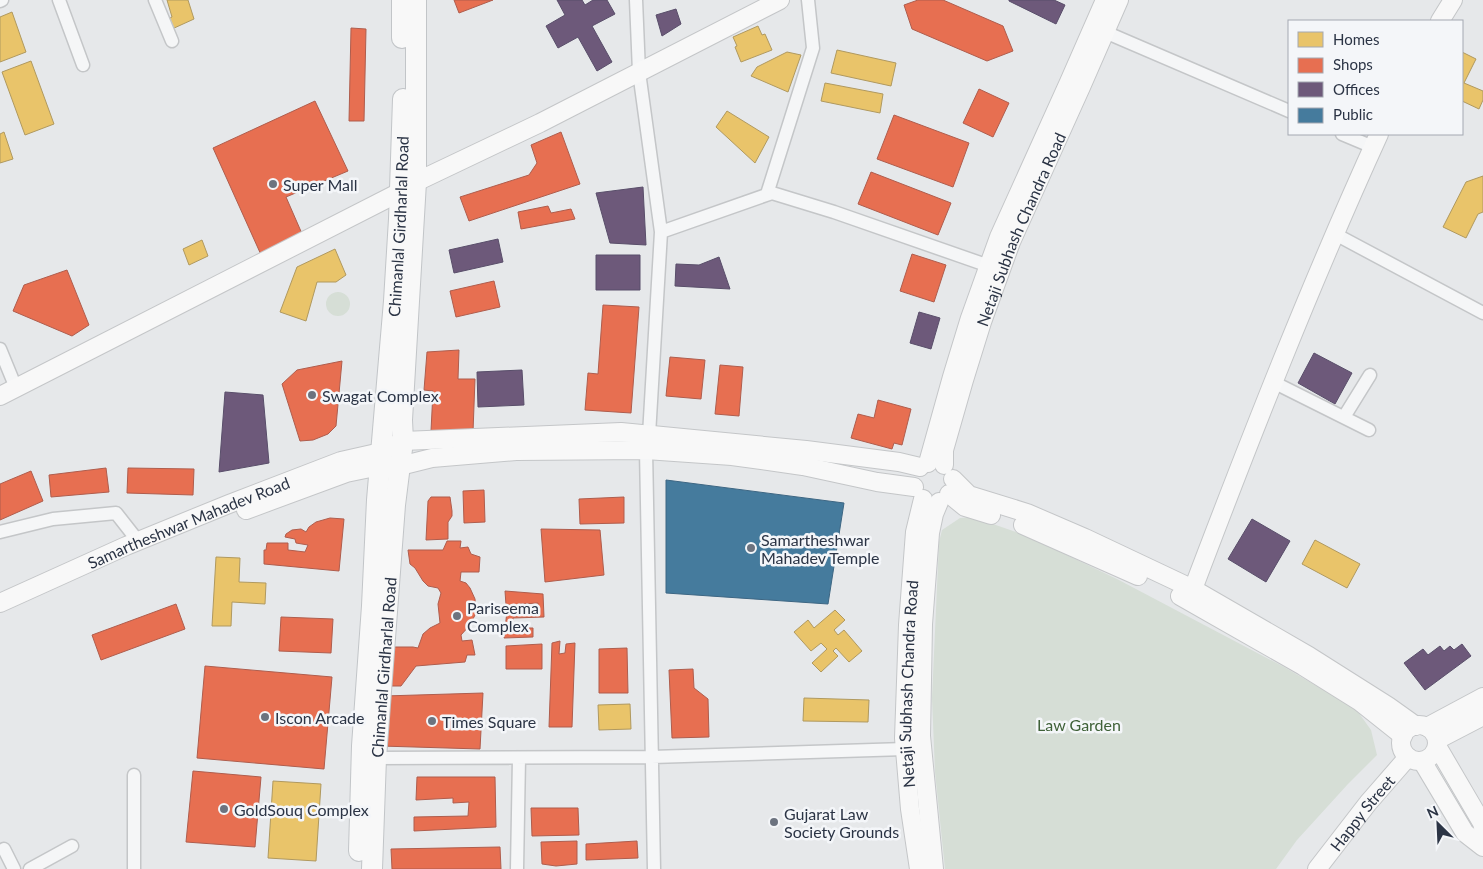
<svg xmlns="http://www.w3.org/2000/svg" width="1483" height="869" font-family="Lato,sans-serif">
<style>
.green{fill:#d6ded6}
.homes{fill:#e9c46a;stroke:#b0995f}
.shops{fill:#e76f51;stroke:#af5d4d}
.offices{fill:#6d597a;stroke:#594e6a}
.public{fill:#457b9d;stroke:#3d6683}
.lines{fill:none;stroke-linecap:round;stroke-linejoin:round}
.street-casing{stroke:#c4c6c8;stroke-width:15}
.secondary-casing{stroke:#c4c6c8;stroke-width:20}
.primary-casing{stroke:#c2c5c8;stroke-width:22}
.street{stroke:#f5f6f7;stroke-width:12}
.secondary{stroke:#f8f8f8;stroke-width:18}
.primary{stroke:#f8f8f8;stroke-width:20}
.poi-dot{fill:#6c737f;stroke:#f4f6f9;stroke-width:2}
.labels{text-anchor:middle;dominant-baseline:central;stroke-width:5;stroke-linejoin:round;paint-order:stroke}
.poi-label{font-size:16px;fill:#2b3445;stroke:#f4f6f9;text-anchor:start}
.street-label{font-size:16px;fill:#2b3445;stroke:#f4f6f9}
.park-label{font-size:16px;fill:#3f6138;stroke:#f4f6f9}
</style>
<rect width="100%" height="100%" fill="#e6e8ea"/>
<!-- green -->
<path class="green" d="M326 304a12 12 0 1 1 24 0a12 12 0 1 1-24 0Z
M973 517 1027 536 1117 579 1284 667 1356 709 1371 730 1377 755 1348 784 1297 840 1276 869H945L935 772 932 698 939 542 942 530 960 518Z"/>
<!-- homes -->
<path class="homes" d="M167 0H188L194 19 172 29 168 19 172 17Z
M12 12 26 52 0 62V17Z
M758 26 762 35 765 34 772 50 741 62 735 47 737 46 733 37Z
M837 50 896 63 891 86 831 73Z
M787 52 801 55 788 92 751 76 757 67Z
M1462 52 1476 59 1464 83 1483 91V100L1479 109 1462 101Z
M31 61 54 124 25 135 2 72Z
M825 83 883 94 880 113 821 101Z
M727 111 769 137 755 163 716 127Z
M4 132 13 159 0 163V134Z
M1483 176V212L1478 214 1466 238 1443 227 1466 182Z
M202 240 208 256 189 265 183 249Z
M335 249 346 275 336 282H317L306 321 280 312 297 267Z
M1315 540 1360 564 1347 588 1302 564Z
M216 557 240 558 239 582 266 583 265 604 232 602 231 626H212Z
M835 610 845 620 834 630 838 635 844 630 862 651 849 662 836 648 833 651 838 656 821 672 812 663 827 649 821 643 811 651 794 632 808 620 814 628Z
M804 698 869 700 868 722 803 721Z
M630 704 631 729 599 730 598 705Z
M273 781 321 784 316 861 268 858Z"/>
<!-- shops -->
<path class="shops" d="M454 0H493L459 13Z
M918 0H943L1003 26 1013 51 987 61 912 29 904 5Z
M351 28 366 29 364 121H349Z
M979 89 1009 103 993 137 963 123Z
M315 101 348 171 286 197 303 236 262 257 213 148Z
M894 115 969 143 953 187 877 159Z
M561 132 580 184 469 221 460 197 529 175 537 163 531 145Z
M871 172 951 203 938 235 858 204Z
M548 206 551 213 571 209 575 219 521 229 518 212Z
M912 254 946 265 934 302 900 291Z
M67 270 89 325 72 336 13 311 24 285Z
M494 281 500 307 456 317 450 291Z
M603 305 639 307 631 413 585 410 588 373 598 374Z
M459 350 458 379H475L473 432 431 431 433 391 424 390 427 352Z
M670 357 705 360 701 399 666 396Z
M342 361 336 426 328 434 313 440 300 441 282 384 297 370Z
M720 365 743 367 739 416 715 414Z
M878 400 911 409 902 445 894 443 892 449 851 438 858 414 874 418Z
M106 468 109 492 51 497 49 475Z
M128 468 194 469 193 495 127 493Z
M31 471 43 501 0 520V484Z
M484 490 485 522 464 523 463 491Z
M431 497H450L452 511V516L448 522V539L426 540 428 501Z
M624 497V523L580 524 579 499Z
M330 518 344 519 339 571 264 564V550H266L267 543H288V550L305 552 308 545 296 543 295 539 285 537 286 534 292 530 301 529 306 532 309 527 316 522Z
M541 529 600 530 604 575 545 582Z
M447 541H461L460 548 468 547 471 554 480 557 479 572H461L460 581 466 583 470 588 475 599 476 613 470 625 461 635 462 641 472 640 475 655H467L465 662 416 666 401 686H391L390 647H413L418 648 423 634 430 628 440 623 438 604 441 593 438 588 428 586 423 581 415 568 410 564 408 550H443Z
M505 591 543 594 544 617 513 618 512 628H533V637L504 638 507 611 538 609V603L506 605Z
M176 604 185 629 101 660 92 635Z
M281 617 333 619 331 653 279 651Z
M560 641 559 654 565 653 566 644 575 643 572 727H549L552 643Z
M542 644V669H506V646Z
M627 648 628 693H599V649Z
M205 666 332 677 324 769 197 758Z
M693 669 694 688 708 699 709 737 672 738 669 670Z
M483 693 480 749 381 746 384 696Z
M193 771 261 777 255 847 186 842Z
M417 777H495L496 827 414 831V817L468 816 469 802 453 803V798L416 800Z
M531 808H578L579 835 532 836Z
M577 841V864L556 866 542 864 541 842Z
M637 841 638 858 586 860V844Z
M500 847 501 869H392L391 849Z"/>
<!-- offices -->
<path class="offices" d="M557 0H582L585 5 593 0H607L615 14 592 26 612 62 597 71 578 37 558 48 546 26 565 15Z
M1009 0H1054L1065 5 1056 24 1009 1Z
M676 9 681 24 662 36 656 15Z
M643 187 646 245 610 243 596 193Z
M498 239 503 262 454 273 449 250Z
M596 255H640V290H596Z
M719 257 730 289 675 286 676 264 699 265Z
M919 312 940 318 931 349 910 343Z
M1314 353 1352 373 1335 404 1298 383Z
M522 370 524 405 478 407 477 372Z
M225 392 263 395 269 463 219 472Z
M1252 519 1290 541 1266 582 1228 559Z
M1462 644 1471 656 1425 690 1404 663 1423 649 1428 655 1440 646 1444 651 1450 646 1454 650Z"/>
<!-- public -->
<path class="public" d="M666 480 844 503 828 604 666 593Z"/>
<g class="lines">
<defs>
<path id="street" d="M59 0 83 65
M155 0 172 41
M636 0 639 72 661 232 649 435 646 450 654 869
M0 1 2 0
M1105 32 1289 111
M1342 134 1373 147
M767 194 813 48 808 0
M661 232 772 193 834 212 989 266
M1335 234 1483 313
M0 349 16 388
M1273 382 1369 430
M1344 417 1370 375
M0 532 53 519 116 513 138 541
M376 758 652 757 905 749
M134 775V869
M4 849 14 869
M30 869 72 846
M517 869 519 758"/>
<g id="secondary">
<path d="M1440 21 1453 0"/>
<path d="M416 182 540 123 780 0"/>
<path d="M0 396 400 192"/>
<path d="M928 463 952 377 970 318 999 237 1069 82 1105 0"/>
<path id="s1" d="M944 465V450L964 380 982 322 1011 242 1081 87 1119 0"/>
<path d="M953 479 969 495 1027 513 1085 538 1193 589 1309 656 1388 706 1416 726"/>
<path d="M949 494 965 507 991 515"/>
<path d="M246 510 346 473 380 466H400L432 458 516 451 646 450 732 456 803 466 877 482 914 487"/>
<path d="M1023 525 1138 576"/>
<path d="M1180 596 1303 666 1359 701 1403 736"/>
<path d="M1188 598 1193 589C1251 436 1311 283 1379 134"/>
<path id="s2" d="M0 603 126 546 229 504 341 461 381 452 403 441 621 432 806 450 899 462 920 467"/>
<circle cx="1419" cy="743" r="18"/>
<path d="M1427 727 1483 697"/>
<path d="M1437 740 1483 716"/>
<path d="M1437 746 1482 823 1483 827"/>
<path d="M1422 761 1465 833 1483 847"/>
<path id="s3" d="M919 869 910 809 904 738 908 625 915 532 923 499"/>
<path d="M934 869 921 736 923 624 930 533 934 514 939 502"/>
<path id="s4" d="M1317 869 1368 803 1408 757"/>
</g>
<g id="primary">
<path d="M402 0V38"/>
<path id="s5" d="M359 851 362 746 372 606 377 500 394 301 399 219 403 99"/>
<path id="s6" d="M372 869 376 758 395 505 403 441 402 420 416 182V0"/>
</g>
</defs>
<!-- street casing -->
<use href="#street" class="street-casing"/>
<!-- secondary casing -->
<use href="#secondary" class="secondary-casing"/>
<!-- primary casing -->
<use href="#primary" class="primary-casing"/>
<!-- street -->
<use href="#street" class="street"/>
<!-- secondary -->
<use href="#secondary" class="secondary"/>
<!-- primary -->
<use href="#primary" class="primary"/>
</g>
<!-- markers -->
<g class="poi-dot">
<circle cx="273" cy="184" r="5"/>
<circle cx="312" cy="395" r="5"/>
<circle cx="751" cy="548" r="5"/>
<circle cx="457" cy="616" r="5"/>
<circle cx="265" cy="717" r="5"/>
<circle cx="432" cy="721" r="5"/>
<circle cx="224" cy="809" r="5"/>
<circle cx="774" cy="822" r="5"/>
</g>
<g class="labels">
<!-- poi labels -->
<g class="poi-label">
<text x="283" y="184">Super Mall</text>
<text x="322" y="395">Swagat Complex</text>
<text x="761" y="539">Samartheshwar<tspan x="761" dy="18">Mahadev Temple</tspan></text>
<text x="467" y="607">Pariseema<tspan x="467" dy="18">Complex</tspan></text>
<text x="275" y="717">Iscon Arcade</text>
<text x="442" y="721">Times Square</text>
<text x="234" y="809">GoldSouq Complex</text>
<text x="784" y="813">Gujarat Law<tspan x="784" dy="18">Society Grounds</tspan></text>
</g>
<!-- street labels -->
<g class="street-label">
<text stroke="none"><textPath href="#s5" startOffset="626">Chimanlal Girdharlal Road</textPath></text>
<text stroke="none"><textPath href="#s1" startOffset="249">Netaji Subhash Chandra Road</textPath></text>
<text stroke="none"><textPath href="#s2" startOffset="205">Samartheshwar Mahadev Road</textPath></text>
<text stroke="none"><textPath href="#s6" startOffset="202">Chimanlal Girdharlal Road</textPath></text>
<text stroke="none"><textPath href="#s3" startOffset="186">Netaji Subhash Chandra Road</textPath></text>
<text stroke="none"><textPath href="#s4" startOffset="72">Happy Street</textPath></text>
</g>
<!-- park labels -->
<g class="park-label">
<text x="1079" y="724">Law Garden</text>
</g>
</g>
<!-- legend -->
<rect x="1288" y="20" width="175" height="115" fill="#f4f6f9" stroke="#a4a8b1"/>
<rect x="1298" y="32" width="25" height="15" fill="#e9c46a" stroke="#a4a8b1"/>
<text x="1333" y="45" font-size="15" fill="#2b3445">Homes</text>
<rect x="1298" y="58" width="25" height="15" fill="#e76f51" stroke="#a4a8b1"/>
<text x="1333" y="70" font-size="15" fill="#2b3445">Shops</text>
<rect x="1298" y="82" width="25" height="15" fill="#6d597a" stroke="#a4a8b1"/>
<text x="1333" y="95" font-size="15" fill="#2b3445">Offices</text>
<rect x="1298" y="108" width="25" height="15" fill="#457b9d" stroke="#a4a8b1"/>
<text x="1333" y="120" font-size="15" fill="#2b3445">Public</text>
<!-- north arrow -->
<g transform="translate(1438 824) rotate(336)" stroke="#f4f6f9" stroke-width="4" paint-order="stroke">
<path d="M0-4L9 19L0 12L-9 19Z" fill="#2b3445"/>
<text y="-8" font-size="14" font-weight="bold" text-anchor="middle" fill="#2b3445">N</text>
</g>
</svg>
